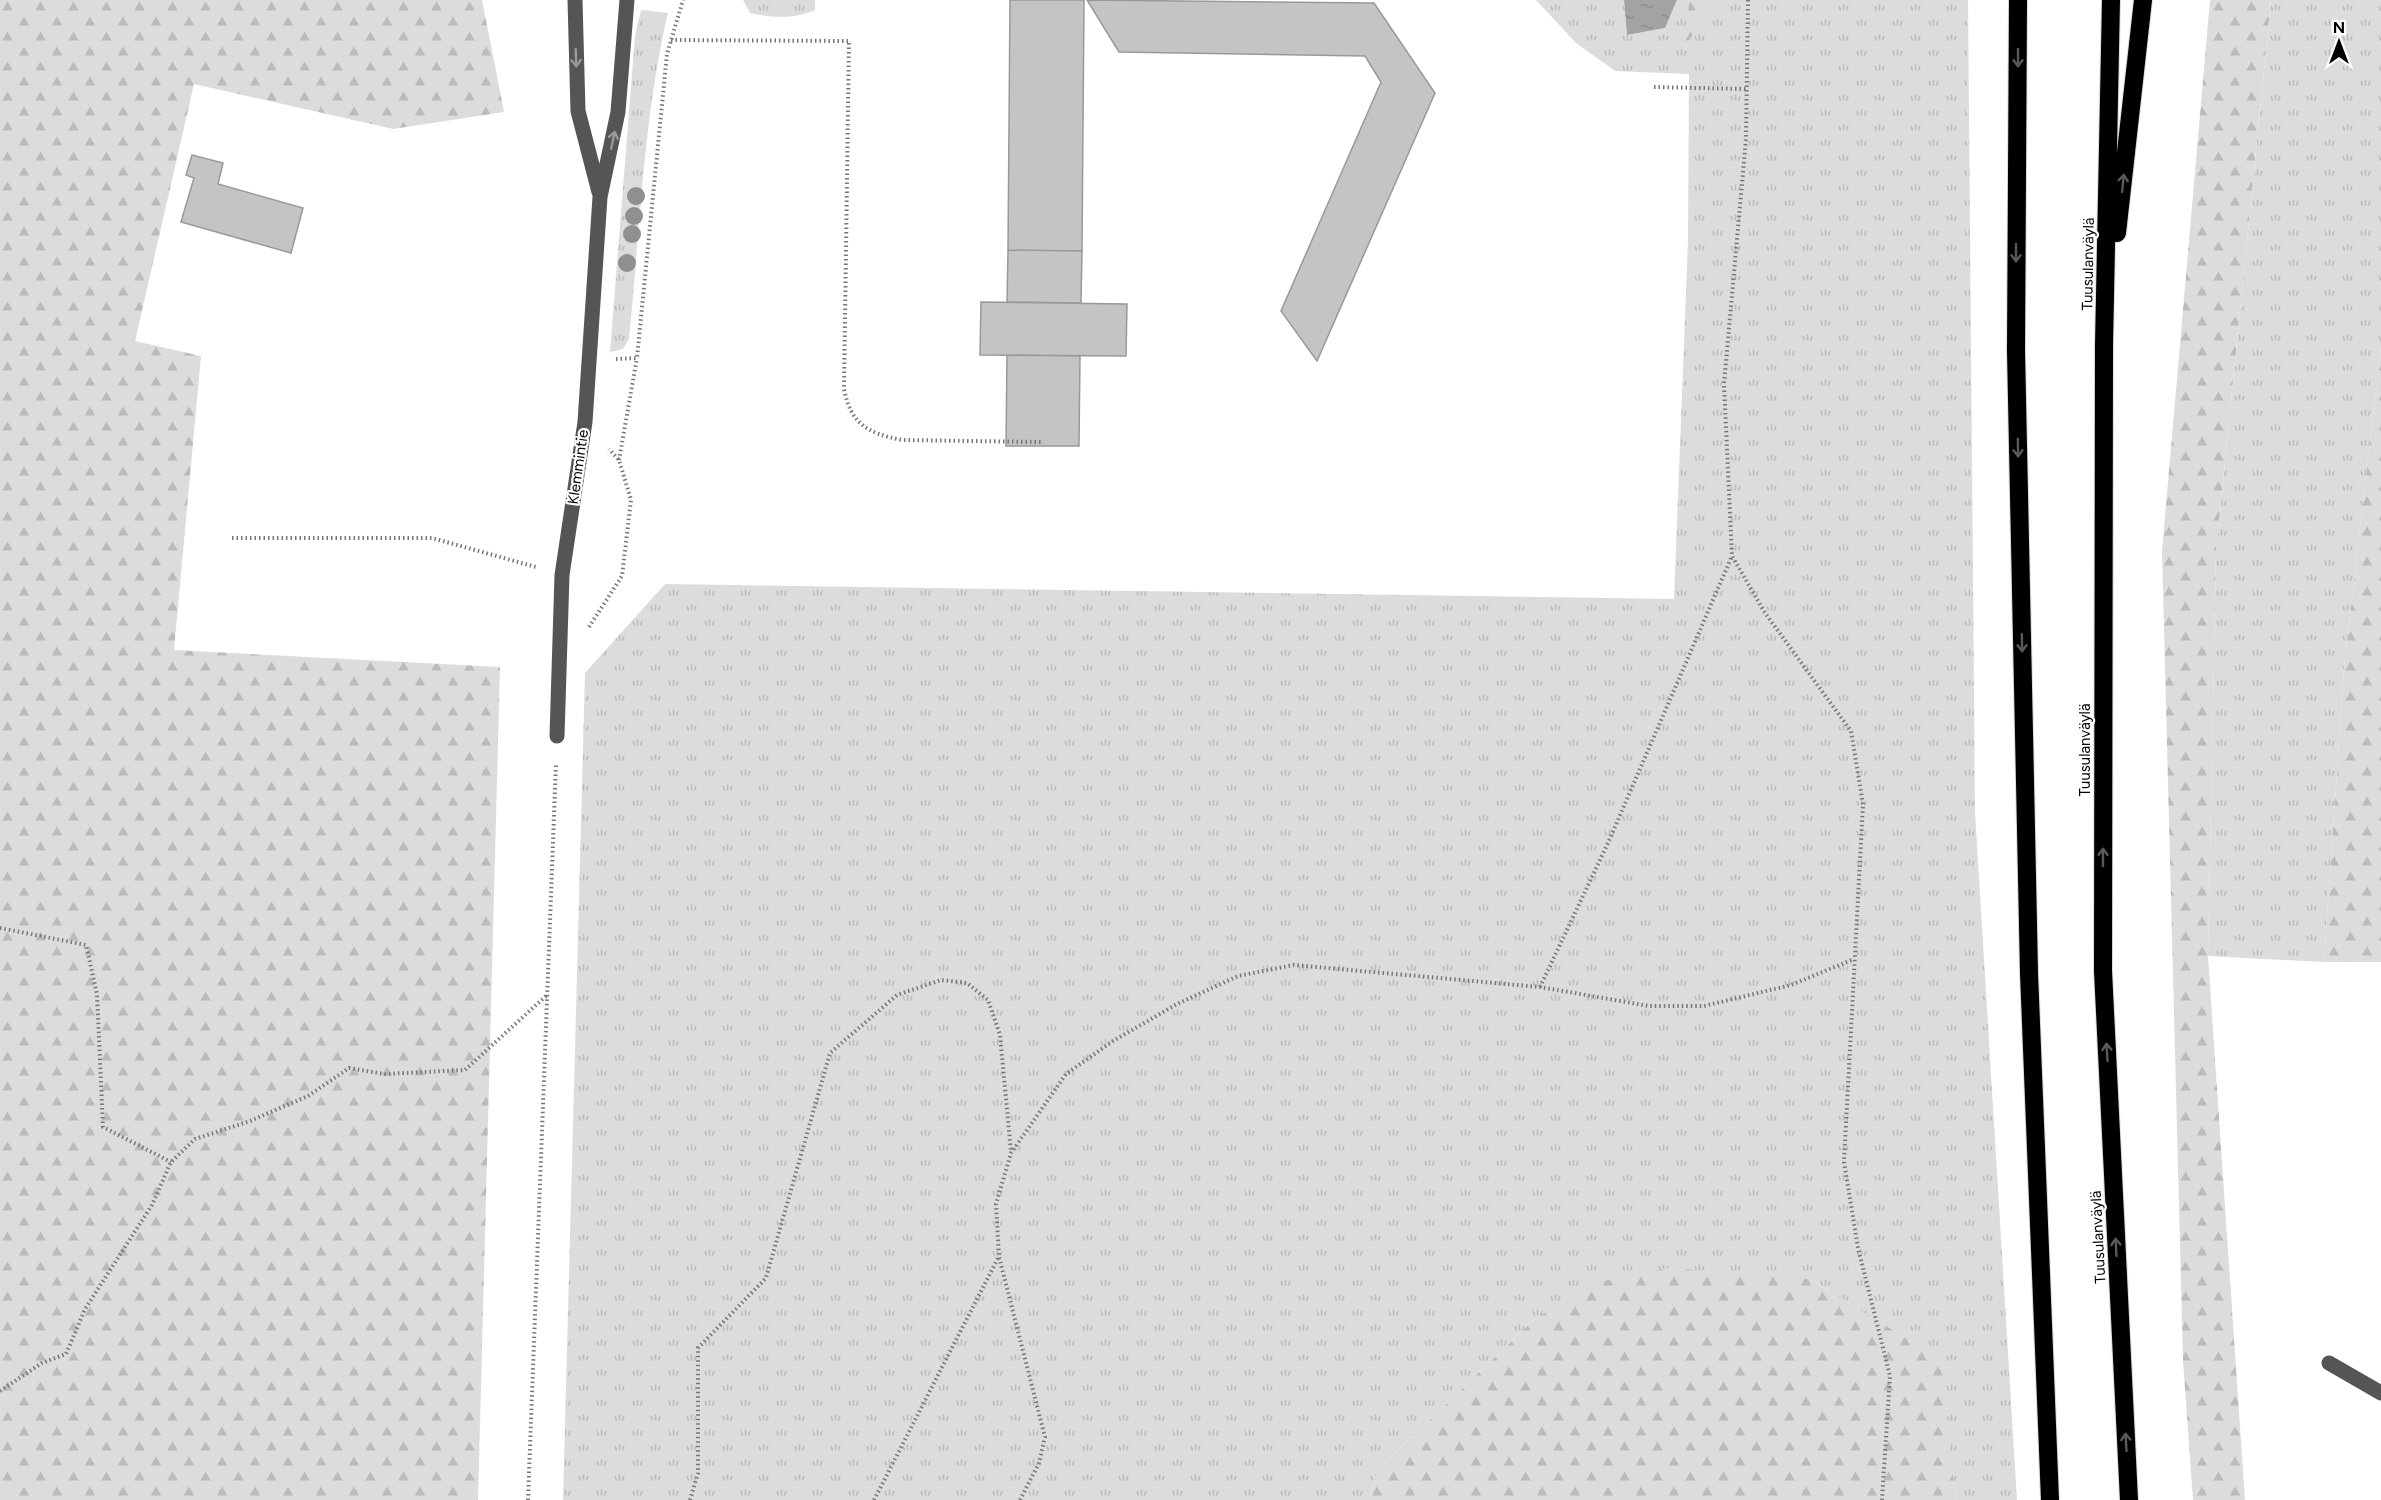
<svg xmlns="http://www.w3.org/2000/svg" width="2381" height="1500" font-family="Figtree,sans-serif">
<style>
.grass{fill:url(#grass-tufts)}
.forest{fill:url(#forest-firs)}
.water{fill:url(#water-ripples)}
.building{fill:#c4c4c4;stroke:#999;stroke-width:1.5}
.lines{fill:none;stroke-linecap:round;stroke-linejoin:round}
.highway-casing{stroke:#dbdbdb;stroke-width:20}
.path{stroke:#777;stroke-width:4;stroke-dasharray:1.5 3;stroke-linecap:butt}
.minor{stroke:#555;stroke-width:15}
.highway{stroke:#000;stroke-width:18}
.tree{fill:#8f8f8f}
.oneway{stroke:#999}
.oneway2{stroke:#595959}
.labels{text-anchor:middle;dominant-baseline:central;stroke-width:4.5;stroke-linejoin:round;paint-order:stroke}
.street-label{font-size:15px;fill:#000;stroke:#fff}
</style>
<defs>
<pattern id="grass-tufts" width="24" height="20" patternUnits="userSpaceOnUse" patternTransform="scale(1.5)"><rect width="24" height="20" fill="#dcdcdc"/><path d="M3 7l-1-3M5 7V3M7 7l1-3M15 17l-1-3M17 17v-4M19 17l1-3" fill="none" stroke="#bbb"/></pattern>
<pattern id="forest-firs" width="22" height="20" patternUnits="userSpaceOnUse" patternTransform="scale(1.5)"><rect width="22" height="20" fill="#dcdcdc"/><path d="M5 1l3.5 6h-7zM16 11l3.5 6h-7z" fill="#bbb"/></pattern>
<pattern id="water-ripples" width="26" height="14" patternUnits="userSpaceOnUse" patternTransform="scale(1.5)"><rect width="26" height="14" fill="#a3a3a3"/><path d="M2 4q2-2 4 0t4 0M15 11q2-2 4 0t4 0" fill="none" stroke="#8b8b8b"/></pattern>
</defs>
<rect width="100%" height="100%" fill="#fff"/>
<!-- grass -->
<path class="grass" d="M743 0H815V10C794 19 773 18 750 13Z
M1536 0H1624L1627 35 1665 28 1677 0H1689L1686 46 1714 0H1968L1975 812 2017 1500H1956L1940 1360 1810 1279 1536 1318 1377 1470 1370 1500H563L585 673 665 584 1674 599 1688 241 1689 74 1615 71 1576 43Z
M2271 0H2381V347L2344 667 2324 962 2208 956 2216 551Z
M641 10 668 13C643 119 640 231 629 339L623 349 610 352 635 36Z"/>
<!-- forest -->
<path class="forest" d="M0 0H482L504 112 393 129 194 84 135 341 201 356 174 650 500 667 478 1500H0Z
M1689 0H1714L1685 48Z
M2210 0H2271L2216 551 2208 956 2245 1500H2193L2183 1361 2162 551Z
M2381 347V962H2324L2344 667Z
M1669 1268 1810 1279 1941 1360 1956 1500H1370L1377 1470 1536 1318 1599 1282Z"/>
<!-- water -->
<path class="water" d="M1624 0H1677L1665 28 1627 35Z"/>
<!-- building -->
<path class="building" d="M1010 0H1084L1082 251 1008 250Z
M1087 0 1374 3 1435 93 1317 361 1281 311 1381 82 1365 56 1119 52Z
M192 155 223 163 218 184 303 208 291 253 181 222 194 178 186 175Z
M1008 250 1082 251 1081 303 1007 302Z
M981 302 1127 304 1126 356 980 355Z
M1007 355 1080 356 1079 446H1006Z"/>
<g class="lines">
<defs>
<path id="highway" d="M2018 0 2016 351 2029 973 2050 1500
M2111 0 2104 345 2103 971 2129 1500
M2117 233 2143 0"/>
</defs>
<!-- highway casing -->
<use href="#highway" class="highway-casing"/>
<!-- path -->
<path class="path" d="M1748 0 1746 139 1724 384 1732 556 1765 613 1851 731 1863 804 1844 1162 1858 1248 1890 1376 1882 1500
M671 40 849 41 844 389C851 424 867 433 902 440L1041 442
M1654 87 1746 89
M616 359 637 358 667 54 683 0
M619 460 637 358
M232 538H432L536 567
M589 627 622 576 631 500 619 460 609 449
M0 928 86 945 97 994 103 1127 171 1162
M1540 987 1608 843 1732 556
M0 1391 42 1363 66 1354 85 1309 152 1205 171 1162 195 1139 250 1121 308 1096 349 1068 385 1074 465 1070 547 995
M528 1500 556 763
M690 1500 698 1473V1348L766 1278 830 1053 897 995 941 980 967 983 988 1000 1000 1035 1011 1152
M874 1500 998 1258
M1020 1500 1039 1463 1045 1437 999 1257 996 1204 1011 1153 1066 1074 1113 1041 1177 1004 1238 976 1294 965 1540 987 1649 1006H1704L1791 985 1854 959"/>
<!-- minor -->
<path class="minor" d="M575 0 578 111 599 192
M557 736 562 575 585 422 600 197 618 112 627 0
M2329 1363 2381 1393"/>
<!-- highway -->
<use href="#highway" class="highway"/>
</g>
<!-- trees -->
<g class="tree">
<circle cx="636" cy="196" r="9"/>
<circle cx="634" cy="216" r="9"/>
<circle cx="632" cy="234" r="9"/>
<circle cx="627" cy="263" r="9"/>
</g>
<!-- one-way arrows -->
<defs><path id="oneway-shaft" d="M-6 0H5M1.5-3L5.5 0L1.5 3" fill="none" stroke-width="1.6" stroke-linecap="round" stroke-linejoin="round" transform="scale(1.5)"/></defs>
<g class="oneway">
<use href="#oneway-shaft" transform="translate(576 58) rotate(88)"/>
<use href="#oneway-shaft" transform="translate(613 140) rotate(-78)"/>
</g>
<g class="oneway2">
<use href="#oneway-shaft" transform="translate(2018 58) rotate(90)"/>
<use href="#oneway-shaft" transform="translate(2123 183) rotate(-84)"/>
<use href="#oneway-shaft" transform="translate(2016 253) rotate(90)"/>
<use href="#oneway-shaft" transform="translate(2018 448) rotate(89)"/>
<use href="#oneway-shaft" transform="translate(2022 643) rotate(89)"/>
<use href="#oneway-shaft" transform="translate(2103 857) rotate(-90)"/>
<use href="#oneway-shaft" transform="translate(2107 1052) rotate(-93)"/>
<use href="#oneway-shaft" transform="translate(2116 1247) rotate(-93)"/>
<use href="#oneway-shaft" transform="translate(2126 1442) rotate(-93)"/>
</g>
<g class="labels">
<!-- street labels -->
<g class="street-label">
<text transform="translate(2088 264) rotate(-89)">Tuusulanväylä</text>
<text transform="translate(578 467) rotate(-82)">Klemmintie</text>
<text transform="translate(2085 750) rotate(-90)">Tuusulanväylä</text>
<text transform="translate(2098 1237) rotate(-93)">Tuusulanväylä</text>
</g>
</g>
<!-- north arrow -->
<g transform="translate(2339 42)" stroke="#ffffff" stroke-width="4.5" paint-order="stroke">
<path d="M0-4.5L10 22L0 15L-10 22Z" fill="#000000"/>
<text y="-9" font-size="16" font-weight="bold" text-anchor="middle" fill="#000000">N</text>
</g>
</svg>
